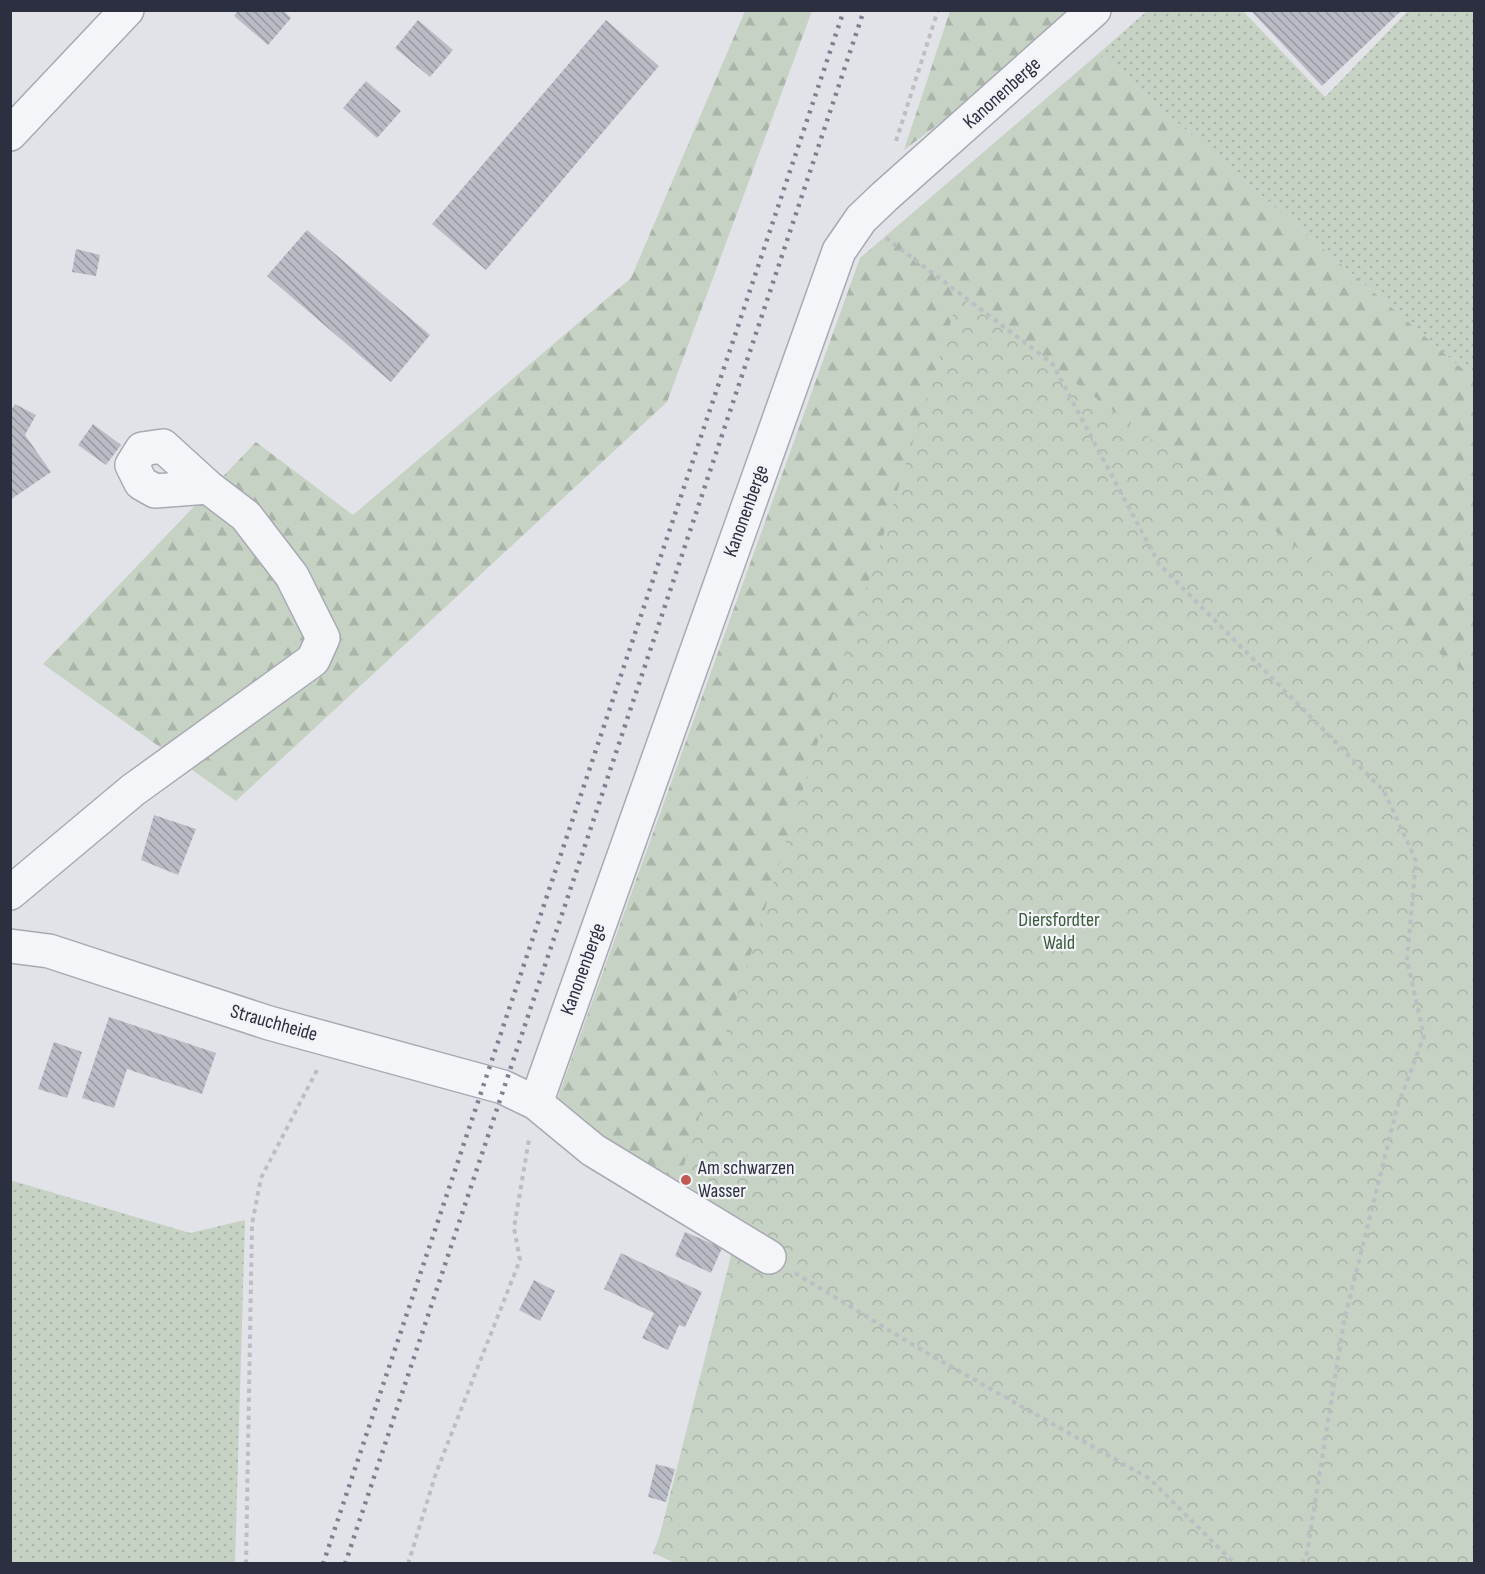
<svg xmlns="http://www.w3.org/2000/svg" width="1485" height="1574" font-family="'Sofia Sans Condensed',sans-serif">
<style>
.grass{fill:url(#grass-dots)}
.forest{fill:url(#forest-firs)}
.park{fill:url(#park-crowns)}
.building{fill:url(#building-back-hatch)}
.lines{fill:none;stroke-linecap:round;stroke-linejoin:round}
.minor-casing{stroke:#a8a9b3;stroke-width:36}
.path{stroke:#bcbec4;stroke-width:4;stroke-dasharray:4.5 4.5;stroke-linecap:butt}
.minor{stroke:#f4f5f8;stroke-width:33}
.rail{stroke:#7d8191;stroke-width:4.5;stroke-dasharray:3 6;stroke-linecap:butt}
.poi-dot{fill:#c15854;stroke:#f1f3f7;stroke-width:2}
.labels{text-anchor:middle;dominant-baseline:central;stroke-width:4.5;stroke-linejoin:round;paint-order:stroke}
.street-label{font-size:20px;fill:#2c2f3f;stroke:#f1f3f7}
.park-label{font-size:20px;fill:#3a5a3a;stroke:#f1f3f7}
.poi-label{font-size:20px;fill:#2c2f3f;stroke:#f1f3f7;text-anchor:start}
</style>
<defs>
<pattern id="grass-dots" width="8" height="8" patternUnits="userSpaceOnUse" patternTransform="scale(1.5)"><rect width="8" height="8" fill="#c5d2c4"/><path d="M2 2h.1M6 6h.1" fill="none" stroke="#a9b5a9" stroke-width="1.8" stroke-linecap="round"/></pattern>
<pattern id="forest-firs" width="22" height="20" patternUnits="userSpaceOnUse" patternTransform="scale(1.5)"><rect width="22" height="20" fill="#c5d2c4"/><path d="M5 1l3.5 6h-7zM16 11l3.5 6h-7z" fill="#a9b5a9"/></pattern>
<pattern id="park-crowns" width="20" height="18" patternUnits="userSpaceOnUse" patternTransform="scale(1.5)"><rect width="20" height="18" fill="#c5d2c4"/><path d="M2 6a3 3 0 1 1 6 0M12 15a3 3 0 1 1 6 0" fill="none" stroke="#a9b5a9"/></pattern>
<pattern id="building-back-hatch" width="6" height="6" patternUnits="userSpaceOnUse" patternTransform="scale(1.5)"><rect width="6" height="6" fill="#babcc5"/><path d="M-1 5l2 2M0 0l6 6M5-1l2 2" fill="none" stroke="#9799a1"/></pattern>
</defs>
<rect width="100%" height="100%" fill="#e2e3e9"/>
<!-- grass -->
<path class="grass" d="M1147 11H1243L1325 97 1408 11H1474V379L1098 54Z
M10 1180 190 1233 245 1220 235 1563H11Z"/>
<!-- forest -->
<path class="forest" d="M745 11H812L667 402 236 801 43 664 256 442 353 515 631 278Z
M950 11H1075L1022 61 904 150Z
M1098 54 1474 379V1563L677 1564 653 1553 775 1237 554 1108 860 258Z"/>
<!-- park -->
<path class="park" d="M959 296 1474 679V1563L692 1564 657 1546 731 1256 683 1168Z"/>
<!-- building -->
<path class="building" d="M238 10H283L291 18 268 45 234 16Z
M1250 10H1402L1322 86Z
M418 20 453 50 430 77 395 48Z
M606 20 659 66 486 270 432 224Z
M366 81 401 111 377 138 343 108Z
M307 230 430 335 391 382 267 276Z
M76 249 100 255 96 276 72 272Z
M15 404 36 415 25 435 51 472 10 500V412Z
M93 424 121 445 106 465 78 445Z
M154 815 196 829 178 875 141 860Z
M109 1017 216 1053 202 1094 127 1069 114 1108 82 1098Z
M54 1042 82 1052 67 1098 38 1089Z
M685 1232 722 1248 711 1273 675 1256Z
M621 1253 702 1292 685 1327 679 1325 668 1350 642 1338 654 1313 604 1289Z
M534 1280 555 1291 540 1321 519 1310Z
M656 1464 675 1469 666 1502 648 1497Z"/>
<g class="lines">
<defs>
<path id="minor" d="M10 134 127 10
M10 893 133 790 313 660 323 638 292 576 246 516 208 487 163 446 142 449 132 465 141 483 155 491 208 487
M10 946 49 951 269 1023 503 1087 536 1103 593 1150 769 1257
M536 1103 839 251 861 219 884 197 1094 10"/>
</defs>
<!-- minor casing -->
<use href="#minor" class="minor-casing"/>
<!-- path -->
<path class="path" d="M896 141 938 10
M886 238 1052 363 1159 564 1384 791 1416 861 1407 960 1424 1036 1397 1108 1344 1321 1307 1553 1302 1564
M795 1273 920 1349 1150 1479 1235 1564
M246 1564 252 1224 261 1178 317 1070
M408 1564 436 1473 520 1260 514 1228 529 1139"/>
<!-- minor -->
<use href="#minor" class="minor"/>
<!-- rail -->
<path class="rail" d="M323 1564 844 10
M345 1564 864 10"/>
</g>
<!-- markers -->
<circle class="poi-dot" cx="686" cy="1180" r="6"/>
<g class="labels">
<!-- street labels -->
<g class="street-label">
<text transform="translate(1002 93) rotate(-42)">Kanonenberge</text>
<text transform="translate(746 511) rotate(-70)">Kanonenberge</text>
<text transform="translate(583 969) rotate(-70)">Kanonenberge</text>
<text transform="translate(274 1023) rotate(16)">Strauchheide</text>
</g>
<!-- park labels -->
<g class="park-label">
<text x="1059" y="920">Diersfordter<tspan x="1059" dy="23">Wald</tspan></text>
</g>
<!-- poi labels -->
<g class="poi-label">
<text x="698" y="1168">Am schwarzen<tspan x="698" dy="23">Wasser</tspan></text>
</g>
</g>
<!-- border -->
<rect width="1485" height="1574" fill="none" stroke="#2c2f3f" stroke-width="24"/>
</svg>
